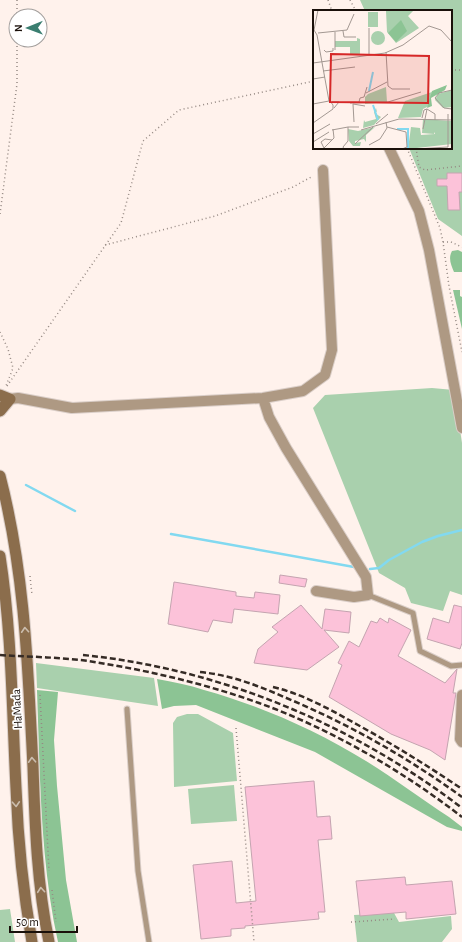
<svg xmlns="http://www.w3.org/2000/svg" width="462" height="942" font-family="'Alegreya Sans',sans-serif">
<style>
.green{fill:#a9d0ad}
.forest{fill:#8cc494}
.lines{fill:none;stroke-linecap:round;stroke-linejoin:round}
.stream{stroke:#82d9f0;stroke-width:2.5}
.building{fill:#fcc2d9;stroke:#c4a4b0}
.service-casing{stroke:#dacec8;stroke-width:7}
.minor-casing{stroke:#dacec8;stroke-width:12}
.secondary-casing{stroke:#dacec8;stroke-width:13}
.path{stroke:#958983;stroke-width:1.5;stroke-dasharray:1 3;stroke-linecap:butt}
.service{stroke:#ae9983;stroke-width:5}
.minor{stroke:#ae9983;stroke-width:10}
.secondary{stroke:#8b6d4c;stroke-width:11}
.rail{stroke:#352b25;stroke-width:2.5;stroke-dasharray:6 3;stroke-linecap:butt}
.oneway{stroke:#cbbdae}
.labels{text-anchor:middle;dominant-baseline:central;stroke-width:3.5;stroke-linejoin:round;paint-order:stroke}
.street-label{font-size:12px;fill:#1a100a;stroke:#fff}
.inset-river{fill:none;stroke:#82d9f0;stroke-width:2}
.inset-road{fill:none;stroke:#a39892;stroke-width:1}
.view{fill:#d62828;fill-opacity:0.15;stroke:#d62828;stroke-width:2}
.inset-edge{fill:none;stroke:#1a100a;stroke-width:2}
</style>
<rect width="100%" height="100%" fill="#fff2ec"/>
<!-- green -->
<path class="green" d="M360 0H462V236L438 219 409 148H451V11H365Z
M432 388 454 390 462 443V595L450 591 443 611 411 603 405 588 379 573 313 408 325 395Z
M36 663 154 678 158 706 37 688Z
M187 714H198L233 733 237 781 174 787 173 723 177 717Z
M234 785 237 821 191 824 188 789Z
M10 909 15 942H0V910Z
M394 913 399 922 451 916 452 929 442 942H357L354 915Z"/>
<!-- forest -->
<path class="forest" d="M458 250 462 252V272H454C451 265 448 258 452 251Z
M453 290H460V296L462 297V329Z
M157 679C173 682 189 685 204 690 261 706 315 730 366 761 394 778 421 799 449 817L462 827V831L447 827 315 752 196 705 174 706 162 709Z
M37 690 58 692 54 740 57 786 66 880 77 942H58C40 860 40 773 37 690Z"/>
<g class="lines">
<!-- stream -->
<path class="stream" d="M26 485 75 511
M171 534 354 567
M370 569 379 568 389 560 422 542 438 536 462 530"/>
</g>
<!-- building -->
<path class="building" d="M447 173H462V192H459L460 210H448L447 186H437V179H447Z
M280 575 307 579 305 587 279 583Z
M174 582 236 592V596L254 598 255 592 280 595 278 614 234 609 232 623 213 620 208 632 168 624Z
M301 605 322 629 325 609 351 612 349 633 324 630 339 647 307 670 254 663 258 649 278 632 272 627Z
M454 605 462 607V643L460 649 427 639 433 618 449 623Z
M380 618 388 623 389 618 411 630 398 656 445 683 457 669 453 693H456L445 760 430 750 391 734 329 697 342 665 338 663 349 641 359 647 371 621 377 623Z
M314 781 317 817 330 816 332 839 318 840 325 912H318L319 919 245 926V928L231 929V936L201 939 193 865 232 861 236 903 256 901 245 787Z
M405 877 406 885 452 881 456 914 406 919V912L360 916 356 881Z"/>
<g class="lines">
<defs>
<path id="service" d="M368 595 413 613 420 651 451 666 462 665
M127 709 138 871 149 942"/>
<path id="minor" d="M389 148 419 211 429 250 462 428
M263 398 269 417 286 448 366 577 368 595 354 597 316 591
M2 400 18 398 72 408 263 398 303 391 325 375 332 350 323 170
M462 695 460 739 462 742"/>
<path id="secondary" d="M0 395 10 399 0 411
M0 476C25 572 28 670 33 767 35 826 37 885 49 942
M0 556C12 633 12 711 16 788 18 840 23 891 32 942"/>
</defs>
<!-- service casing -->
<use href="#service" class="service-casing"/>
<!-- minor casing -->
<use href="#minor" class="minor-casing"/>
<!-- secondary casing -->
<use href="#secondary" class="secondary-casing"/>
<!-- path -->
<path class="path" d="M17 0V16
M328 0 332 11
M350 0 356 11
M451 70H462
M407 148 440 228 443 242 449 286 462 352
M416 148 419 167 425 170 462 166
M0 214 17 84V40
M443 242H451L462 247
M105 245 215 216 293 187 313 176
M0 332 8 349 13 368 6 386
M7 386 121 223 143 141 179 110 314 81
M30 576 32 595
M40 695 49 871
M236 728 254 942
M52 890 56 922
M351 922 395 919"/>
<!-- service -->
<use href="#service" class="service"/>
<!-- minor -->
<use href="#minor" class="minor"/>
<!-- secondary -->
<use href="#secondary" class="secondary"/>
<!-- rail -->
<path class="rail" d="M0 655C29 657 59 657 88 661 146 670 203 683 259 703 329 728 403 771 462 817
M83 655C221 669 352 724 462 808
M200 672C230 675 257 685 284 697 347 723 407 757 462 797
M273 687C303 694 331 710 358 725 394 745 428 766 462 789"/>
</g>
<!-- one-way arrows -->
<defs><path id="oneway-chevron" d="M-2-3.5L2.5 0L-2 3.5" fill="none" stroke-width="1.6" stroke-linecap="round" stroke-linejoin="round"/></defs>
<g class="oneway">
<use href="#oneway-chevron" transform="translate(25 630) rotate(-94)"/>
<use href="#oneway-chevron" transform="translate(32 760) rotate(-93)"/>
<use href="#oneway-chevron" transform="translate(16 804) rotate(87)"/>
<use href="#oneway-chevron" transform="translate(41 890) rotate(-95)"/>
</g>
<g class="labels">
<!-- street labels -->
<g class="street-label">
<text transform="translate(17 709) rotate(-93)">HaMada</text>
</g>
</g>
<!-- overview -->
<g transform="translate(313 10)">
<rect width="139" height="139" fill="#fff2ec"/>
<path d="M69 0H101L95 6 106 18 83 33 74 22 73 1ZM55 2H65V17H55ZM58 28a7 7 0 1 1 14 0a7 7 0 1 1-14 0ZM44 28 47 29V44H37V37H22V31H44ZM73 77 74 92 52 94V87L55 84ZM139 80V97L130 98 122 90 125 84ZM119 82 116 96 110 99 108 107 85 108 92 91ZM63 98 64 102 62 101 63 104 68 107 61 115 50 118 51 110 52 112 63 109 61 102ZM110 109 138 111V132L139 111V134L95 139 98 117 107 118 108 125 122 124V122L121 124 109 123ZM62 117 53 125V132L51 129 42 131V133L48 132 47 136H40L36 131 35 119 45 121Z" fill="#a9d0ad"/>
<path d="M88 10 94 21 83 32 75 23ZM134 75 132 80 118 88 119 96 114 98 119 81Z" fill="#8cc494"/>
<path class="inset-river" d="M56 81 60 62M60 95 65 110M84 119H95V139"/>
<path class="inset-road" d="M5 0 1 20 4 25 12 69M30 21 31 27H43M22 22V40M5 23 34 20 41 4M11 40 13 42 20 41V38M73 42 75 76 79 79H97M56 44V18M0 53 72 43 90 35 116 16 128 20 139 32M10 61 42 57M0 69 12 67M12 69 16 91M139 80 126 83 122 88 131 98 139 99M53 83 74 72M19 92H26L21 98M46 92 47 88 51 87 54 77M37 93 75 92 108 82M0 94 16 91M109 108 111 100 114 99 122 104V110M41 112 40 94 52 96M0 113 20 99V95L17 91M63 114 75 104M74 117 93 122 94 137 89 139M110 119 114 99M19 120 35 117M48 120 86 109 139 110M0 124 17 114M0 132 16 122M42 134 60 117M56 135 67 129 74 118 73 112M135 137V104M11 138 8 132 12 129 19 130M10 139 21 128 20 119M31 139 30 137 35 131V117H46M103 139 135 137"/>
<path class="view" d="M18 44 116 46 115 93 17 92Z"/>
<rect width="139" height="139" class="inset-edge"/>
</g>
<!-- north arrow -->
<g transform="translate(28 28) rotate(269)"><circle r="19" fill="#ffffff" stroke="#a39f9d"/>
<path d="M0-3L7 15L0 10L-7 15Z" fill="#3a7e70"/>
<text y="-6" font-size="11" font-weight="bold" text-anchor="middle" fill="#1a100a">N</text>
</g>
<!-- scale -->
<path d="M10 926v6h67v-6" fill="none" stroke="#1a100a" stroke-width="2"/>
<text x="16" y="926" font-size="12" fill="#1a100a" stroke="#ffffff" stroke-width="3" paint-order="stroke">50 m</text>
</svg>
